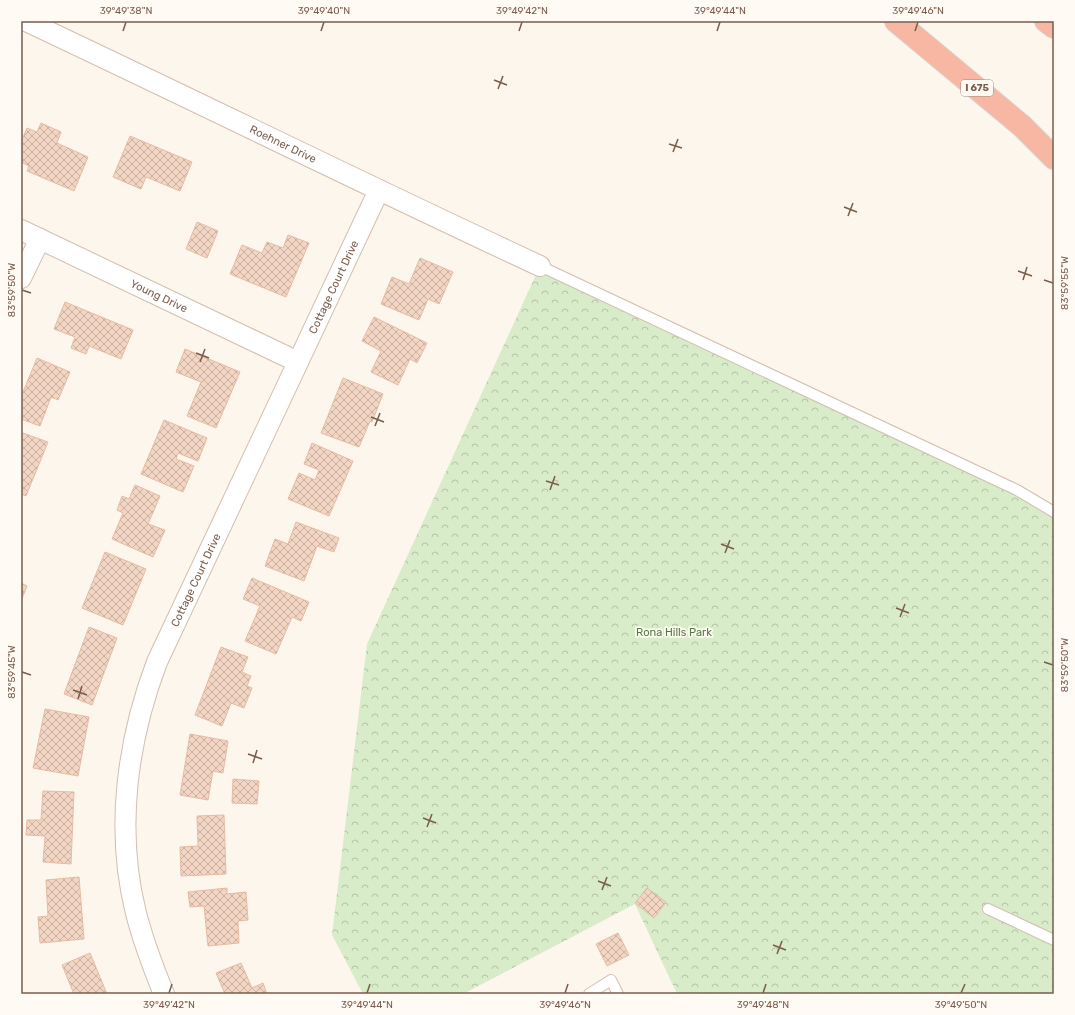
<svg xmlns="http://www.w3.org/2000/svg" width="1075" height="1015" font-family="Rubik,sans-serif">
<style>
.park{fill:url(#park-crowns)}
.building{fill:url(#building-cross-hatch);stroke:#e6bba3}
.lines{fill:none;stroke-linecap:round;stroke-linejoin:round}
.lane-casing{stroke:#d1beb0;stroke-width:12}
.street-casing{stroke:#d1beb0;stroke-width:22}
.highway-casing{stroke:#dad1cd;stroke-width:24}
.lane{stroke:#fff;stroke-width:10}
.street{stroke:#fff;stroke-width:20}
.highway{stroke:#f7b7a3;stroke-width:22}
.ticks{fill:none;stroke:#7a5c4d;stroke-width:1.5}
.labels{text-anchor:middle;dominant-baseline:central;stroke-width:3.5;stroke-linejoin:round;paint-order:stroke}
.shield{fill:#fffaf3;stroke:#a28b7f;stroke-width:1}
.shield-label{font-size:10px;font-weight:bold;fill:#7a5c4d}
.street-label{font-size:11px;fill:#7a5c4d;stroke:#fffaf3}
.park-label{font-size:11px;fill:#537a41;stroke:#fffaf3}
.neatline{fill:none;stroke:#7a5c4d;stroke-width:1.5}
.ticks-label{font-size:10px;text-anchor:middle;fill:#7a5c4d}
</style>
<defs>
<pattern id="park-crowns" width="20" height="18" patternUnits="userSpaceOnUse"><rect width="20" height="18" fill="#d8ecc9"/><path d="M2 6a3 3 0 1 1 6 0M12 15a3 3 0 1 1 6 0" fill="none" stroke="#b4c2a5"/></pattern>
<pattern id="building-cross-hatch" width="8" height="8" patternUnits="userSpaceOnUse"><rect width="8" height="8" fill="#f3d5c3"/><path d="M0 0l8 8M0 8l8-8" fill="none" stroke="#cab0a1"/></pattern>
</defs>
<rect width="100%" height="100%" fill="#fdf6ec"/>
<!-- park -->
<path class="park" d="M540 266 1054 512V994H677L635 904 463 994H363L332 935 367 644Z"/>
<!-- building -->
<path class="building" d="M41 123 61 132 57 143 88 157 74 191 27 171 29 166 21 162V142L27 128 37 132Z
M130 136 192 162 180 191 146 177 141 189 113 177Z
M197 222 218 231 207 258 186 249Z
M288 235 309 243 286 297 230 274 242 245 262 253 267 242 283 248Z
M420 258 453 272 439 304 428 299 419 320 381 304 392 277 409 284Z
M65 302 133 330 121 359 89 346 86 354 71 348 75 337 54 329Z
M374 317 427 343 417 363 410 359 398 385 371 372 381 351 362 341Z
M185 349 240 372 216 428 187 416 201 382 176 372Z
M37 358 70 372 58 400 51 397 40 426 21 419V397Z
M343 378 383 394 372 422 370 421 359 447 321 433Z
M164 420 207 438 198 461 178 453 176 459 194 466 183 492 141 474Z
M23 433 48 442 26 496 21 494V439Z
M312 443 353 461 329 516 288 499 299 473 315 480 319 470 304 464Z
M135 485 160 496 148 524 165 530 153 557 112 539 123 513 117 510 122 496 129 499Z
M296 522 339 538 334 552 317 546 304 581 265 566 275 539 288 544Z
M105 552 146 569 123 625 82 608Z
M252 578 309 602 301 621 292 617 276 654 245 641 260 606 243 599Z
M21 583 27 586 21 601Z
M89 627 117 638 92 705 64 694Z
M221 647 248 657 242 672 251 676 247 686 252 688 244 708 231 703 222 726 195 715Z
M45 709 89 717 78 776 33 768Z
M190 734 228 741 223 773 213 771 208 800 180 795Z
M233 779 259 781 257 804 232 803Z
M43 791 74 792 71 864 43 862 45 836 26 835 27 820H41Z
M224 815 226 874 181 876 180 847 198 846 197 816Z
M79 877 84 939 40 943 38 917 48 916 46 880Z
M227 888V894L246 892 248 920 238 921 239 943 208 946 204 906 190 907 188 892Z
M647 888 666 902 654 918 635 903Z
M618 933 629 955 607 966 596 944Z
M90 953 107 994H74L62 965Z
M241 963 252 988 263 983 267 994H225L216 973Z"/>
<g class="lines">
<defs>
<path id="lane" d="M540 266 1017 490 1054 512
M988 909 1054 940
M589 994 611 980 618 994"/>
<g id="street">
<path id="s1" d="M26 21C198 102 368 186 540 266"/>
<path id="s2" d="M21 230 298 362"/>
<path d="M21 278 40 239"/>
<path id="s3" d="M164 994C153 967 143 941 136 913 115 830 127 741 157 662L379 190"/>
</g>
<path id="highway" d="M896 21 1022 126 1054 158
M1046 21 1054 27"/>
</defs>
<!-- lane casing -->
<use href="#lane" class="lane-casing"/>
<!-- street casing -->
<use href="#street" class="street-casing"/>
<!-- highway casing -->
<use href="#highway" class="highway-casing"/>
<!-- lane -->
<use href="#lane" class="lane"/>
<!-- street -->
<use href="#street" class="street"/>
<!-- highway -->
<use href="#highway" class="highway"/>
</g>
<!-- ticks -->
<path class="ticks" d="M123 31 126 22M321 31 324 22M519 31 522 22M717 31 720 22M915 31 918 22M494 80 507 85M498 89 503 76M669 144 682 148M673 152 678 139M844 207 857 212M848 216 853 203M1018 271 1032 276M1023 280 1027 267M1044 280 1053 283M22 290 31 293M196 353 209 358M200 362 205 349M371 417 384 422M375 426 380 413M546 481 559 485M550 490 555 476M721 544 734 549M725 553 730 540M896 608 909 613M900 617 905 604M1044 662 1053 665M22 672 31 675M73 690 87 695M78 699 82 686M248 754 262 759M253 763 257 750M423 818 436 823M427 827 432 814M598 881 611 886M602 890 607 877M773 945 786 950M777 954 782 941M169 993 172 984M367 993 370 984M565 993 568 984M763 993 766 984M961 993 965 984"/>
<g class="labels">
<!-- shield labels -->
<rect class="shield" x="961" y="80" width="32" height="16" rx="3"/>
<g class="shield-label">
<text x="977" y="88">I 675</text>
</g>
<!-- street labels -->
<g class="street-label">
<text stroke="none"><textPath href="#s1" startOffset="285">Roehner Drive</textPath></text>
<text stroke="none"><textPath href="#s3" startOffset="756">Cottage Court Drive</textPath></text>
<text stroke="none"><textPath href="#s2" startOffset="153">Young Drive</textPath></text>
<text stroke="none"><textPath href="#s3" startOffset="432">Cottage Court Drive</textPath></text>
</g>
<!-- park labels -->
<g class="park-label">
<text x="674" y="632">Rona Hills Park</text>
</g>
</g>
<!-- border -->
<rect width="1075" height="1015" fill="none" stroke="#fffaf3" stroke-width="44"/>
<rect x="22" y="22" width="1031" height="971" class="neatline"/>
<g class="ticks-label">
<text x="126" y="14">39°49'38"N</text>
<text x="324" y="14">39°49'40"N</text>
<text x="522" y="14">39°49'42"N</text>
<text x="720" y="14">39°49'44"N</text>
<text x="918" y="14">39°49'46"N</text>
<text transform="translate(1064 283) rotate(-90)" y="4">83°59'55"W</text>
<text transform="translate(11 290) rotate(-90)" y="4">83°59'50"W</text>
<text transform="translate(1064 665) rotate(-90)" y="4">83°59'50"W</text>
<text transform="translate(11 672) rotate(-90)" y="4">83°59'45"W</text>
<text x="169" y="1008">39°49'42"N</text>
<text x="367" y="1008">39°49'44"N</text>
<text x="565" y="1008">39°49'46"N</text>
<text x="763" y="1008">39°49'48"N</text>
<text x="961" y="1008">39°49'50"N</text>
</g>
</svg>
